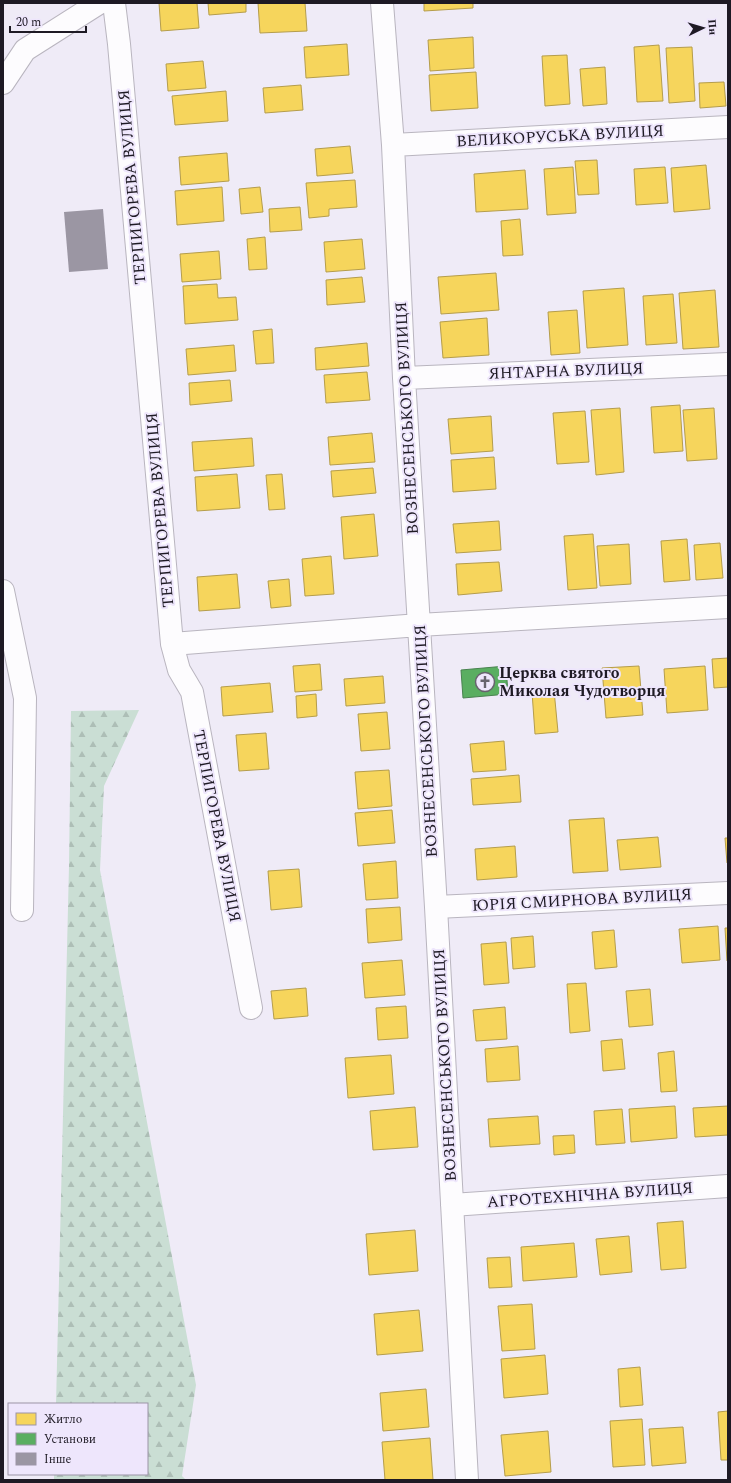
<svg xmlns="http://www.w3.org/2000/svg" width="731" height="1483" font-family="Spectral,serif">
<style>
.forest{fill:url(#forest-firs)}
.homes{fill:#f6d55c;stroke:#b59d4b}
.public{fill:#5aae61;stroke:#48824f}
.building{fill:#9b96a3}
.lines{fill:none;stroke-linecap:round;stroke-linejoin:round}
.minor-casing{stroke:#b9b5bf;stroke-width:24}
.minor{stroke:#fdfcfe;stroke-width:22}
.labels{text-anchor:middle;dominant-baseline:central;stroke-width:4;stroke-linejoin:round;paint-order:stroke}
.street-label{font-size:16px;fill:#1e1a24;stroke:#eee6fc}
.poi-label{font-size:16px;font-weight:bold;fill:#1e1a24;stroke:#eee6fc;text-anchor:start}
</style>
<defs>
<pattern id="forest-firs" width="22" height="20" patternUnits="userSpaceOnUse"><rect width="22" height="20" fill="#caded4"/><path d="M5 1l3.5 6h-7zM16 11l3.5 6h-7z" fill="#adbeb6"/></pattern>
</defs>
<rect width="100%" height="100%" fill="#efebf7"/>
<!-- forest -->
<path class="forest" d="M139 710 104 786 100 870 196 1385 182 1476 186 1480H54V1474H147V1404H56L69 866 71 711Z"/>
<!-- homes -->
<path class="homes" d="M159 3H197L199 28 161 31Z
M208 3H246V12L209 15Z
M258 3H305L307 31 260 33Z
M424 3H473V8L424 11Z
M473 37 474 68 430 71 428 40Z
M347 44 349 75 306 78 304 47Z
M659 45 663 101 637 102 634 47Z
M692 47 695 101 669 103 666 48Z
M567 55 570 104 545 106 542 56Z
M203 61 206 88 168 91 166 64Z
M605 67 607 104 583 106 580 69Z
M476 72 478 108 431 111 429 75Z
M724 82 726 106 700 108 699 83Z
M301 85 303 110 265 113 263 88Z
M226 91 228 121 175 125 172 96Z
M350 146 353 173 317 176 315 149Z
M227 153 229 181 181 185 179 157Z
M597 160 599 194 578 195 575 161Z
M706 165 710 209 674 212 671 168Z
M573 167 576 213 547 215 544 169Z
M665 167 668 203 636 205 634 169Z
M525 170 528 209 476 212 474 174Z
M355 180 357 207 329 209V216L309 218 306 183Z
M222 187 224 221 177 225 175 191Z
M260 187 263 212 241 214 239 189Z
M300 207 302 230 270 232 269 209Z
M520 219 523 255 503 256 501 221Z
M265 237 267 269 249 270 247 239Z
M362 239 365 269 326 272 324 242Z
M219 251 221 279 182 282 180 254Z
M496 273 499 310 441 314 438 277Z
M362 277 365 302 327 305 326 280Z
M217 284 218 298 236 297 238 320 185 324 183 286Z
M624 288 628 345 587 348 583 291Z
M715 290 719 347 683 349 679 293Z
M673 294 677 343 646 345 643 296Z
M577 310 580 353 551 355 548 312Z
M487 318 489 355 443 358 440 322Z
M272 329 274 363 256 364 253 331Z
M367 343 369 366 316 370 315 348Z
M234 345 236 371 188 375 186 349Z
M367 372 370 400 326 403 324 375Z
M230 380 232 401 190 405 189 383Z
M680 405 683 451 654 453 651 407Z
M620 408 624 472 596 475 591 410Z
M714 408 717 459 687 461 683 410Z
M585 411 589 462 557 464 553 413Z
M491 416 493 451 451 454 448 419Z
M372 433 375 462 330 465 328 437Z
M252 438 254 466 194 471 192 442Z
M494 457 496 489 453 492 451 460Z
M373 468 376 493 333 497 331 471Z
M237 474 240 508 197 511 195 477Z
M282 474 285 509 269 510 266 475Z
M374 514 378 556 344 559 341 517Z
M499 521 501 550 456 553 453 524Z
M593 534 597 588 568 590 564 536Z
M687 539 690 580 664 582 661 541Z
M720 543 723 578 696 580 694 545Z
M629 544 631 584 600 586 597 546Z
M331 556 334 594 305 596 302 559Z
M499 562 502 591 458 595 456 564Z
M237 574 240 608 199 611 197 577Z
M289 579 291 606 271 608 268 581Z
M728 658V687L714 688 712 659Z
M320 664 322 690 295 692 293 666Z
M639 666 643 715 606 718 602 668Z
M705 666 708 710 667 713 664 669Z
M383 676 385 703 346 706 344 679Z
M270 683 273 712 223 716 221 687Z
M554 690 558 732 535 734 532 692Z
M316 694 317 716 297 718 296 696Z
M387 712 390 749 361 751 358 714Z
M266 733 269 769 239 771 236 735Z
M504 741 506 770 473 772 470 744Z
M389 770 392 806 358 809 355 772Z
M519 775 521 802 473 805 471 779Z
M392 810 395 843 358 846 355 813Z
M604 818 608 871 573 873 569 820Z
M658 837 661 867 620 870 617 840Z
M725 838H728V863H727Z
M515 846 517 877 477 880 475 849Z
M396 861 398 898 366 900 363 864Z
M299 869 302 907 271 910 268 871Z
M400 907 402 940 368 943 366 909Z
M718 926 720 960 682 963 679 929Z
M725 928H728V961H727Z
M614 930 617 967 595 969 592 932Z
M533 936 535 967 513 969 511 938Z
M506 942 509 983 484 985 481 944Z
M402 960 405 995 365 998 362 963Z
M586 983 590 1031 570 1033 567 984Z
M306 988 308 1016 274 1019 271 991Z
M650 989 653 1025 629 1027 626 991Z
M406 1006 408 1038 378 1040 376 1008Z
M505 1007 507 1039 476 1041 473 1010Z
M622 1039 625 1069 603 1071 601 1041Z
M518 1046 520 1080 487 1082 485 1049Z
M674 1051 677 1091 661 1092 658 1053Z
M391 1055 394 1094 348 1098 345 1058Z
M675 1106 677 1138 631 1142 629 1109Z
M728 1106V1135L695 1137 693 1108Z
M415 1107 418 1147 373 1150 370 1111Z
M622 1109 625 1143 596 1145 594 1111Z
M538 1116 540 1144 490 1147 488 1119Z
M574 1135 575 1153 554 1155 553 1136Z
M683 1221 686 1268 661 1270 657 1223Z
M415 1230 418 1271 369 1275 366 1234Z
M629 1236 632 1272 600 1275 596 1239Z
M574 1243 577 1277 523 1281 521 1247Z
M510 1257 512 1287 489 1288 487 1258Z
M532 1304 535 1349 502 1351 498 1306Z
M419 1310 423 1351 377 1355 374 1314Z
M545 1355 548 1394 504 1398 501 1359Z
M640 1367 643 1405 620 1407 618 1369Z
M426 1389 429 1427 383 1431 380 1393Z
M728 1411V1460H721L718 1412Z
M642 1419 645 1465 613 1467 610 1421Z
M683 1427 686 1463 652 1466 649 1429Z
M548 1431 551 1472 505 1476 501 1435Z
M430 1438 433 1480H385L382 1442Z"/>
<!-- public -->
<path class="public" d="M506 666 508 694 463 698 461 670Z"/>
<!-- building -->
<path class="building" d="M103 209 108 269 69 272 64 212Z"/>
<g class="lines">
<defs>
<path id="minor" d="M114 3 119 44 172 644 179 670 192 692 251 1008
M382 3 393 145 404 378 436 907 467 1480
M3 83 25 50 99 3
M393 145 728 127
M404 378 728 364
M3 591 25 698 22 910
M172 644 419 625 728 607
M436 907 728 893
M452 1205 728 1186"/>
</defs>
<!-- minor casing -->
<use href="#minor" class="minor-casing"/>
<!-- minor -->
<use href="#minor" class="minor"/>
</g>
<!-- icons -->
<defs>
<symbol id="church-ring" viewBox="-11 -11 22 22"><circle r="9.5" fill="#eee6fc" stroke="#67636e" stroke-width="1.5"/><path d="M-1.2-6h2.4v3.5h3.3v2.4h-3.3V6h-2.4V-.1h-3.3v-2.4h3.3Z" fill="#67636e"/></symbol>
</defs>
<g fill-rule="evenodd">
<use href="#church-ring" x="474" y="671" width="22" height="22"/>
</g>
<g class="labels">
<!-- street labels -->
<g class="street-label">
<text transform="translate(560 136) rotate(-3)">ВЕЛИКОРУСЬКА ВУЛИЦЯ</text>
<text transform="translate(132 187) rotate(-95)">ТЕРПИГОРЕВА ВУЛИЦЯ</text>
<text transform="translate(566 371) rotate(-2)">ЯНТАРНА ВУЛИЦЯ</text>
<text transform="translate(407 418) rotate(-93)">ВОЗНЕСЕНСЬКОГО ВУЛИЦЯ</text>
<text transform="translate(160 510) rotate(-95)">ТЕРПИГОРЕВА ВУЛИЦЯ</text>
<text transform="translate(426 741) rotate(-93)">ВОЗНЕСЕНСЬКОГО ВУЛИЦЯ</text>
<text transform="translate(217 826) rotate(79)">ТЕРПИГОРЕВА ВУЛИЦЯ</text>
<text transform="translate(582 900) rotate(-3)">ЮРІЯ СМИРНОВА ВУЛИЦЯ</text>
<text transform="translate(445 1065) rotate(-93)">ВОЗНЕСЕНСЬКОГО ВУЛИЦЯ</text>
<text transform="translate(590 1195) rotate(-4)">АГРОТЕХНІЧНА ВУЛИЦЯ</text>
</g>
<!-- poi labels -->
<g class="poi-label">
<text x="499" y="673">Церква святого<tspan x="499" dy="18">Миколая Чудотворця</tspan></text>
</g>
</g>
<!-- border -->
<rect width="731" height="1483" fill="none" stroke="#1e1a24" stroke-width="8"/>
<!-- legend -->
<rect x="8" y="1403" width="140" height="72" fill="#eee6fc" stroke="#9b94a6"/>
<rect x="16" y="1413" width="20" height="12" fill="#f6d55c" stroke="#9b94a6"/>
<text x="44" y="1423" font-size="12" fill="#1e1a24">Житло</text>
<rect x="16" y="1433" width="20" height="12" fill="#5aae61" stroke="#9b94a6"/>
<text x="44" y="1443" font-size="12" fill="#1e1a24">Установи</text>
<rect x="16" y="1453" width="20" height="12" fill="#9b96a3" stroke="#9b94a6"/>
<text x="44" y="1463" font-size="12" fill="#1e1a24">Інше</text>
<!-- north arrow -->
<g transform="translate(703 28) rotate(85)" stroke="#eee6fc" stroke-width="3" paint-order="stroke">
<path d="M0-3L7 15L0 10L-7 15Z" fill="#1e1a24"/>
<text y="-6" font-size="11" font-weight="bold" text-anchor="middle" fill="#1e1a24">Пн</text>
</g>
<!-- scale -->
<path d="M10 26v6h76v-6" fill="none" stroke="#1e1a24" stroke-width="2"/>
<text x="16" y="26" font-size="12" fill="#1e1a24" stroke="#eee6fc" stroke-width="3" paint-order="stroke">20 m</text>
</svg>
